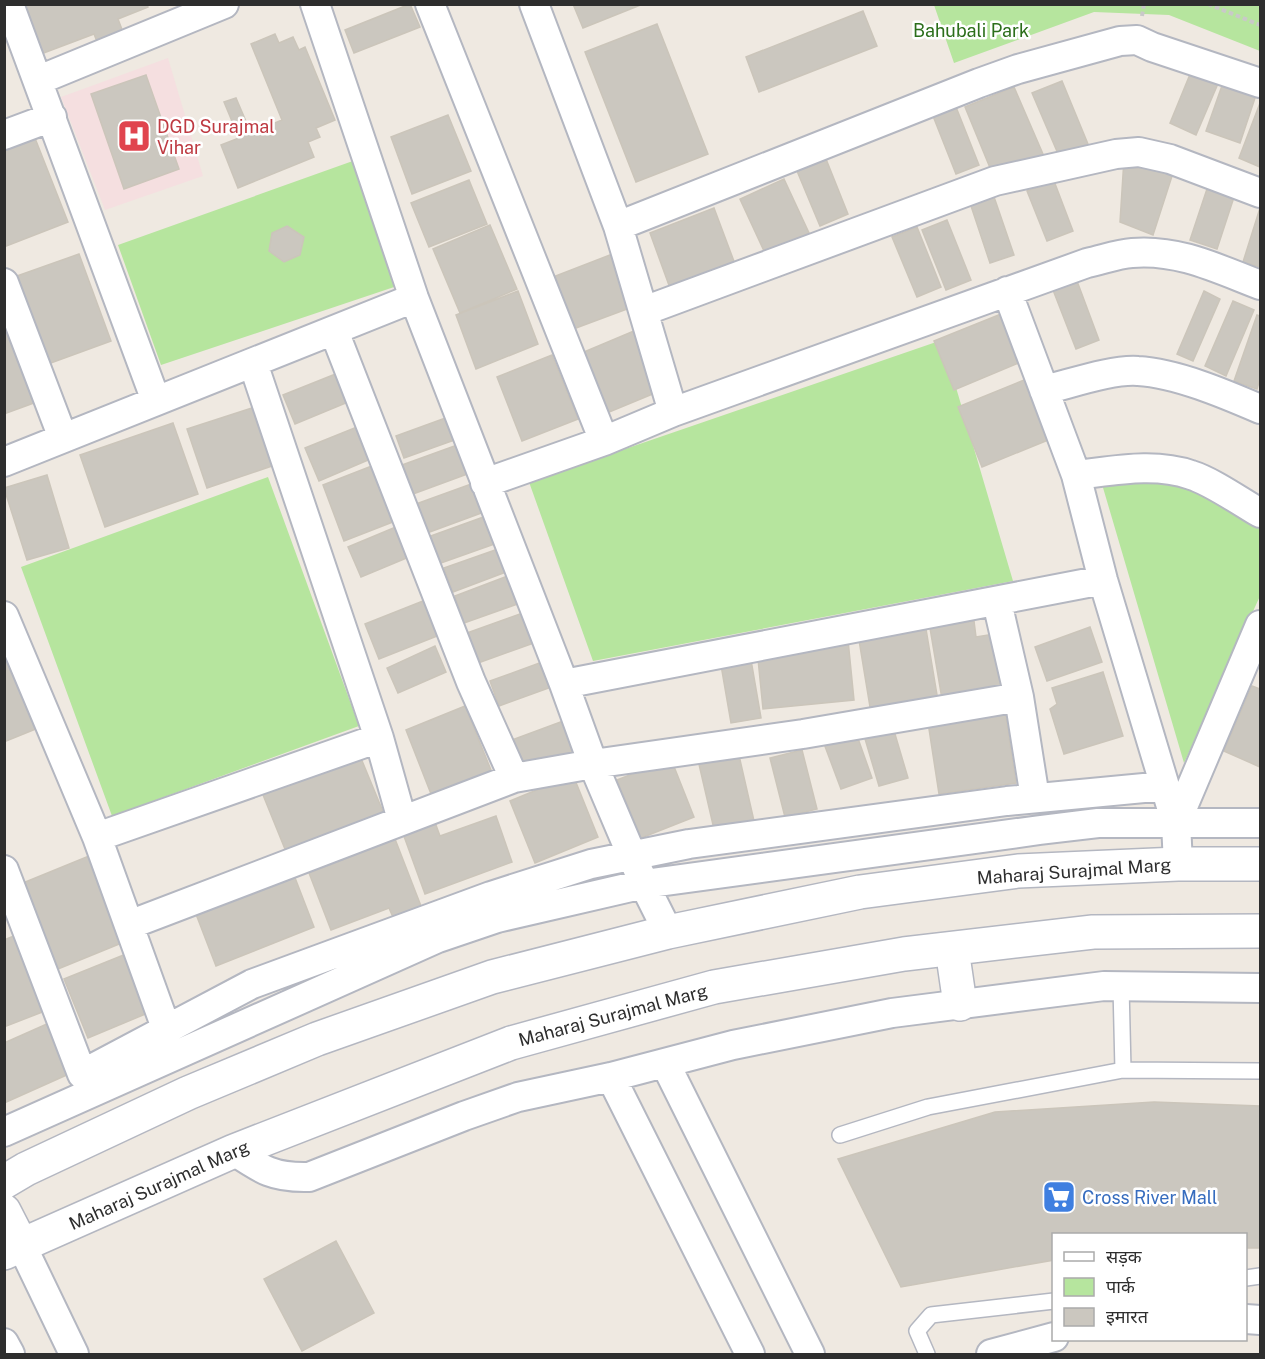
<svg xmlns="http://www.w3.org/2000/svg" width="1265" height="1359" font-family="'Public Sans','Noto Sans Devanagari',sans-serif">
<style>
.medical{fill:#f5dfe0}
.green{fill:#b6e59e}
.building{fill:#cbc7bf;stroke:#cbc5ba;stroke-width:1.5}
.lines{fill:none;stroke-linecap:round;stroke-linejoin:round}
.lane-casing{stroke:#b4b7c1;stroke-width:18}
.street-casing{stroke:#b4b7c1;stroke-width:32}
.secondary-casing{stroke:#b4b7c1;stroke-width:36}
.path{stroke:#c9c9c9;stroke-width:4;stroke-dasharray:4.5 3;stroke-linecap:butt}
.lane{stroke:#fff;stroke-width:15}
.street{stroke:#fff;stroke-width:28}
.secondary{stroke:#fff;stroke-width:33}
.labels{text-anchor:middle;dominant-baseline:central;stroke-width:5;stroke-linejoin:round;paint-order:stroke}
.park-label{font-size:18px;fill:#2c6e1b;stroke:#fff}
.health-label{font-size:18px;fill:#be3a42;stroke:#fff;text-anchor:start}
.street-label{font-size:18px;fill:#2e2e2e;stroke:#fff}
.shop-label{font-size:18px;fill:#366cbe;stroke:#fff;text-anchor:start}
</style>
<rect width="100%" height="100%" fill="#efe9e1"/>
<!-- medical -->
<path class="medical" d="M168 58 203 176 105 210 61 97Z"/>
<!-- green -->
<path class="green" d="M934 5H1260V51L1169 15 1094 12 954 63Z
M364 157 415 280 161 365 118 245Z
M942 340 1013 581 593 661 529 482Z
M1159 459 1260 507V596L1184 763 1099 474Z
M268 477 359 726 112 816 21 567Z"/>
<!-- building -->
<path class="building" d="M22 4H147L148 7 118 19 126 40 100 49 94 34 41 54Z
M410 4 420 27 354 53 345 30Z
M573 4H643L583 28Z
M863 11 877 46 759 92 746 57Z
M657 24 708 154 636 182 585 52Z
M275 34 279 43 293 37 299 50 305 47 335 120 316 128 320 137 308 142 314 157 238 188 221 145 239 138 224 102 236 98 251 133 282 120 251 44Z
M1193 67 1220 79 1196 135 1170 123Z
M146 75 179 169 124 189 91 94Z
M1224 80 1257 92 1240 143 1206 131Z
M1062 81 1088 144 1059 156 1032 93Z
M1014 87 1043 154 993 175 965 107Z
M1260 103V167L1239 158Z
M956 107 979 165 956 174 933 116Z
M448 115 471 171 412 194 391 137Z
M31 128 68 222 4 247V139Z
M826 159 848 214 820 226 797 171Z
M1124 159 1173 173 1153 235 1120 222Z
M784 179 809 233 765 253 740 199Z
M469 180 487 224 429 247 411 203Z
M1054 181 1073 231 1047 241 1027 191Z
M1209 183 1236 191 1217 249 1190 240Z
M992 191 1014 255 990 263 969 200Z
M714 208 735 264 670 288 650 233Z
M1260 208V267L1243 262Z
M947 220 971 280 946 290 922 230Z
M490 225 517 289 460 313 433 249Z
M287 226 304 237 300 255 284 262 269 251 272 233Z
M917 227 941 287 917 297 892 237Z
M615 253 635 306 568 331 548 279Z
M79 254 111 341 48 364 17 276Z
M1077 281 1099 340 1076 349 1053 290Z
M518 291 538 344 476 369 456 315Z
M1204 291 1220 299 1193 361 1177 354Z
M1233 301 1254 310 1226 376 1205 366Z
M1001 314 1021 362 954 390 934 341Z
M1257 315 1260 316V379L1257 389 1234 381Z
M4 321 42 400 4 414Z
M641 328 667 388 602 415 577 355Z
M552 355 578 419 522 441 497 377Z
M348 369 360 397 295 424 283 395Z
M1029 378 1053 438 982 467 958 407Z
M255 407 275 465 207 488 187 429Z
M451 416 460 438 404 458 396 436Z
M173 423 198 494 105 527 80 455Z
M362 425 375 457 319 481 305 448Z
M460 444 470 473 413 494 402 465Z
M382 462 403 518 344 541 323 485Z
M47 475 69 548 27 560 4 488Z
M474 483 484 512 427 533 416 504Z
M489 515 500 542 438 564 428 537Z
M403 524 416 554 361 577 348 547Z
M498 549 506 572 453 592 444 568Z
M513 574 523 602 464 623 455 596Z
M428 599 442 634 379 659 365 624Z
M534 609 545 639 478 663 467 633Z
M974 621 976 637 1000 633 1010 688 942 699 930 628Z
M1090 627 1102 662 1047 681 1035 647Z
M926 629 938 701 871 713 859 640Z
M848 640 854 700 763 709 757 649Z
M435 646 446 672 398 693 387 668Z
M12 651 43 726 4 742V655Z
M751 660 761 718 731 723 721 665Z
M545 661 554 686 499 706 490 681Z
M1103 672 1123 736 1064 754 1050 709 1057 704 1052 688Z
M1252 686 1260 689V767L1224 751Z
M1004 705 1016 783 939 794 927 716Z
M465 706 493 775 433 799 406 730Z
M566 720 579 754 524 774 512 740Z
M892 724 908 778 879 786 863 732Z
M855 730 872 778 841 789 823 741Z
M802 750 817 809 785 817 770 758Z
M358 751 384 814 287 854 261 790Z
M738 751 754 821 714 829 698 760Z
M671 759 694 817 641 838 617 780Z
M573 775 598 837 535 863 510 801Z
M496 816 512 862 425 894 401 828 433 817 440 836Z
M395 839 421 906 393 917 389 908 331 930 309 873Z
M89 856 124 942 58 969 23 883Z
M292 870 314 927 216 966 194 909Z
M21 933 50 1009 4 1027V940Z
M131 952 155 1010 88 1038 64 979Z
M49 1023 71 1073 4 1103V1043Z
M1154 1102 1260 1106V1248H1246V1234H1054V1260L901 1287 838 1159 995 1112Z
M336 1241 374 1313 302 1351 264 1279Z"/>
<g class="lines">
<defs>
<path id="lane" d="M1123 1070 1260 1071
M840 1135 928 1107 1123 1070 1121 986
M1246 1278 1260 1276
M927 1354 917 1331 931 1315 1054 1301"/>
<path id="street" d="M9 4 156 401
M315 4 414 298 564 684 593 764 644 884 668 932
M430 4 604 441
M534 4 618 226 673 412
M39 80 224 4
M4 135 52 117
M618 226 979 83 1018 69 1120 41 1137 40 1152 47 1260 83
M4 283 63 438
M1007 291 1076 475 1103 580 1176 823 1178 864
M644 311 995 181 1116 154 1139 152 1170 159 1260 193
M334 331 471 682 514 778
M253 363 379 738 402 820
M1044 390C1070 384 1112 369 1138 371 1176 373 1225 394 1260 409
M4 462 414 298
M1076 475C1113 471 1154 462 1191 475 1211 481 1241 502 1260 513
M485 483 604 441 673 412 1087 263C1102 260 1117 254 1132 253 1179 249 1218 269 1260 285
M997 602 1019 697 1035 798
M4 616 97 837 166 1028
M564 684 1103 580
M1176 823 1260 625
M97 837 379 738
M4 870 82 1074 252 984 491 896 591 864 689 844 1007 801 1165 786
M129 925 514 778 593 764 803 734 1019 697
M665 1063 810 1354
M611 1077 750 1354
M4 1132 438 938 497 918 644 884 1040 830 1098 823H1260
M234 1151C262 1170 274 1178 309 1177L464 1116 518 1097 611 1077 733 1045 892 1013 1104 986 1260 988
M22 1246 74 1354
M1246 1319 1260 1320
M4 1343 10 1354
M991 1354 1054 1337"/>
<path id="secondary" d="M952 949 960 1004
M4 1182 26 1169 188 1093 317 1039 492 977 668 932 860 892 1018 871 1178 864H1260
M4 1211 22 1246
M4 1253 234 1151 511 1043 714 987 904 954 1093 932 1260 931"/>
</defs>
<!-- lane casing -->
<use href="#lane" class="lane-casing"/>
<!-- street casing -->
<use href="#street" class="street-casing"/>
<!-- secondary casing -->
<use href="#secondary" class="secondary-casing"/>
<!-- path -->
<path class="path" d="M984 4H987
M1208 4 1260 25
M1142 16 1144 4"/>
<!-- lane -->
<use href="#lane" class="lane"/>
<!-- street -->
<use href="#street" class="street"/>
<!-- secondary -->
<use href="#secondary" class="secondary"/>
</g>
<!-- icons -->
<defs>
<symbol id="hospital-square" viewBox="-11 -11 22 22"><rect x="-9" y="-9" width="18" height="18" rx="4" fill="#e0444e" stroke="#fff"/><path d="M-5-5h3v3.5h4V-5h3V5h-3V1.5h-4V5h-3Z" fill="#fff"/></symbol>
<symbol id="supermarket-square" viewBox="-11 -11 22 22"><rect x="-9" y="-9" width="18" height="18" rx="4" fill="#3f7fe0" stroke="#fff"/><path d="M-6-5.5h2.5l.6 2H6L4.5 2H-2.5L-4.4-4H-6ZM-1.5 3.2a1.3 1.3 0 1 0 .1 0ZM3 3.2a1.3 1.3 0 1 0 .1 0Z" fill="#fff"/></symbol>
</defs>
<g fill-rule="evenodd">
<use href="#hospital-square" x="115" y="117" width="38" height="38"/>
<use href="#supermarket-square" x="1040" y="1178" width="38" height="38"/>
</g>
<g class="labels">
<!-- park labels -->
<g class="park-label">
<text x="971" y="30">Bahubali Park</text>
</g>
<!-- health labels -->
<g class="health-label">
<text x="157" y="126">DGD Surajmal<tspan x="157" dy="21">Vihar</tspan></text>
</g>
<!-- street labels -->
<g class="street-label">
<text transform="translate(1074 871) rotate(-4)">Maharaj Surajmal Marg</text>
<text transform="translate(613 1015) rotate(-15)">Maharaj Surajmal Marg</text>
<text transform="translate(159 1185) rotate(-24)">Maharaj Surajmal Marg</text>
</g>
<!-- shop labels -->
<g class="shop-label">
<text x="1082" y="1197">Cross River Mall</text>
</g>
</g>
<!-- border -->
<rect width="1265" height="1359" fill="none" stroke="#2e2e2e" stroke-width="12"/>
<!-- legend -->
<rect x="1052" y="1233" width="195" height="108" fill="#ffffff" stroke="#ababab" stroke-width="1.5"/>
<rect x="1064" y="1252" width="30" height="9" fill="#ffffff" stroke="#ababab" stroke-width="1.5"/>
<text x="1106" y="1263" font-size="18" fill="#2e2e2e">सड़क</text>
<rect x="1064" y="1278" width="30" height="18" fill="#b6e59e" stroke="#ababab" stroke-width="1.5"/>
<text x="1106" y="1293" font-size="18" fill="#2e2e2e">पार्क</text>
<rect x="1064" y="1308" width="30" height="18" fill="#cbc7bf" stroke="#ababab" stroke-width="1.5"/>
<text x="1106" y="1323" font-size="18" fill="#2e2e2e">इमारत</text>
</svg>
